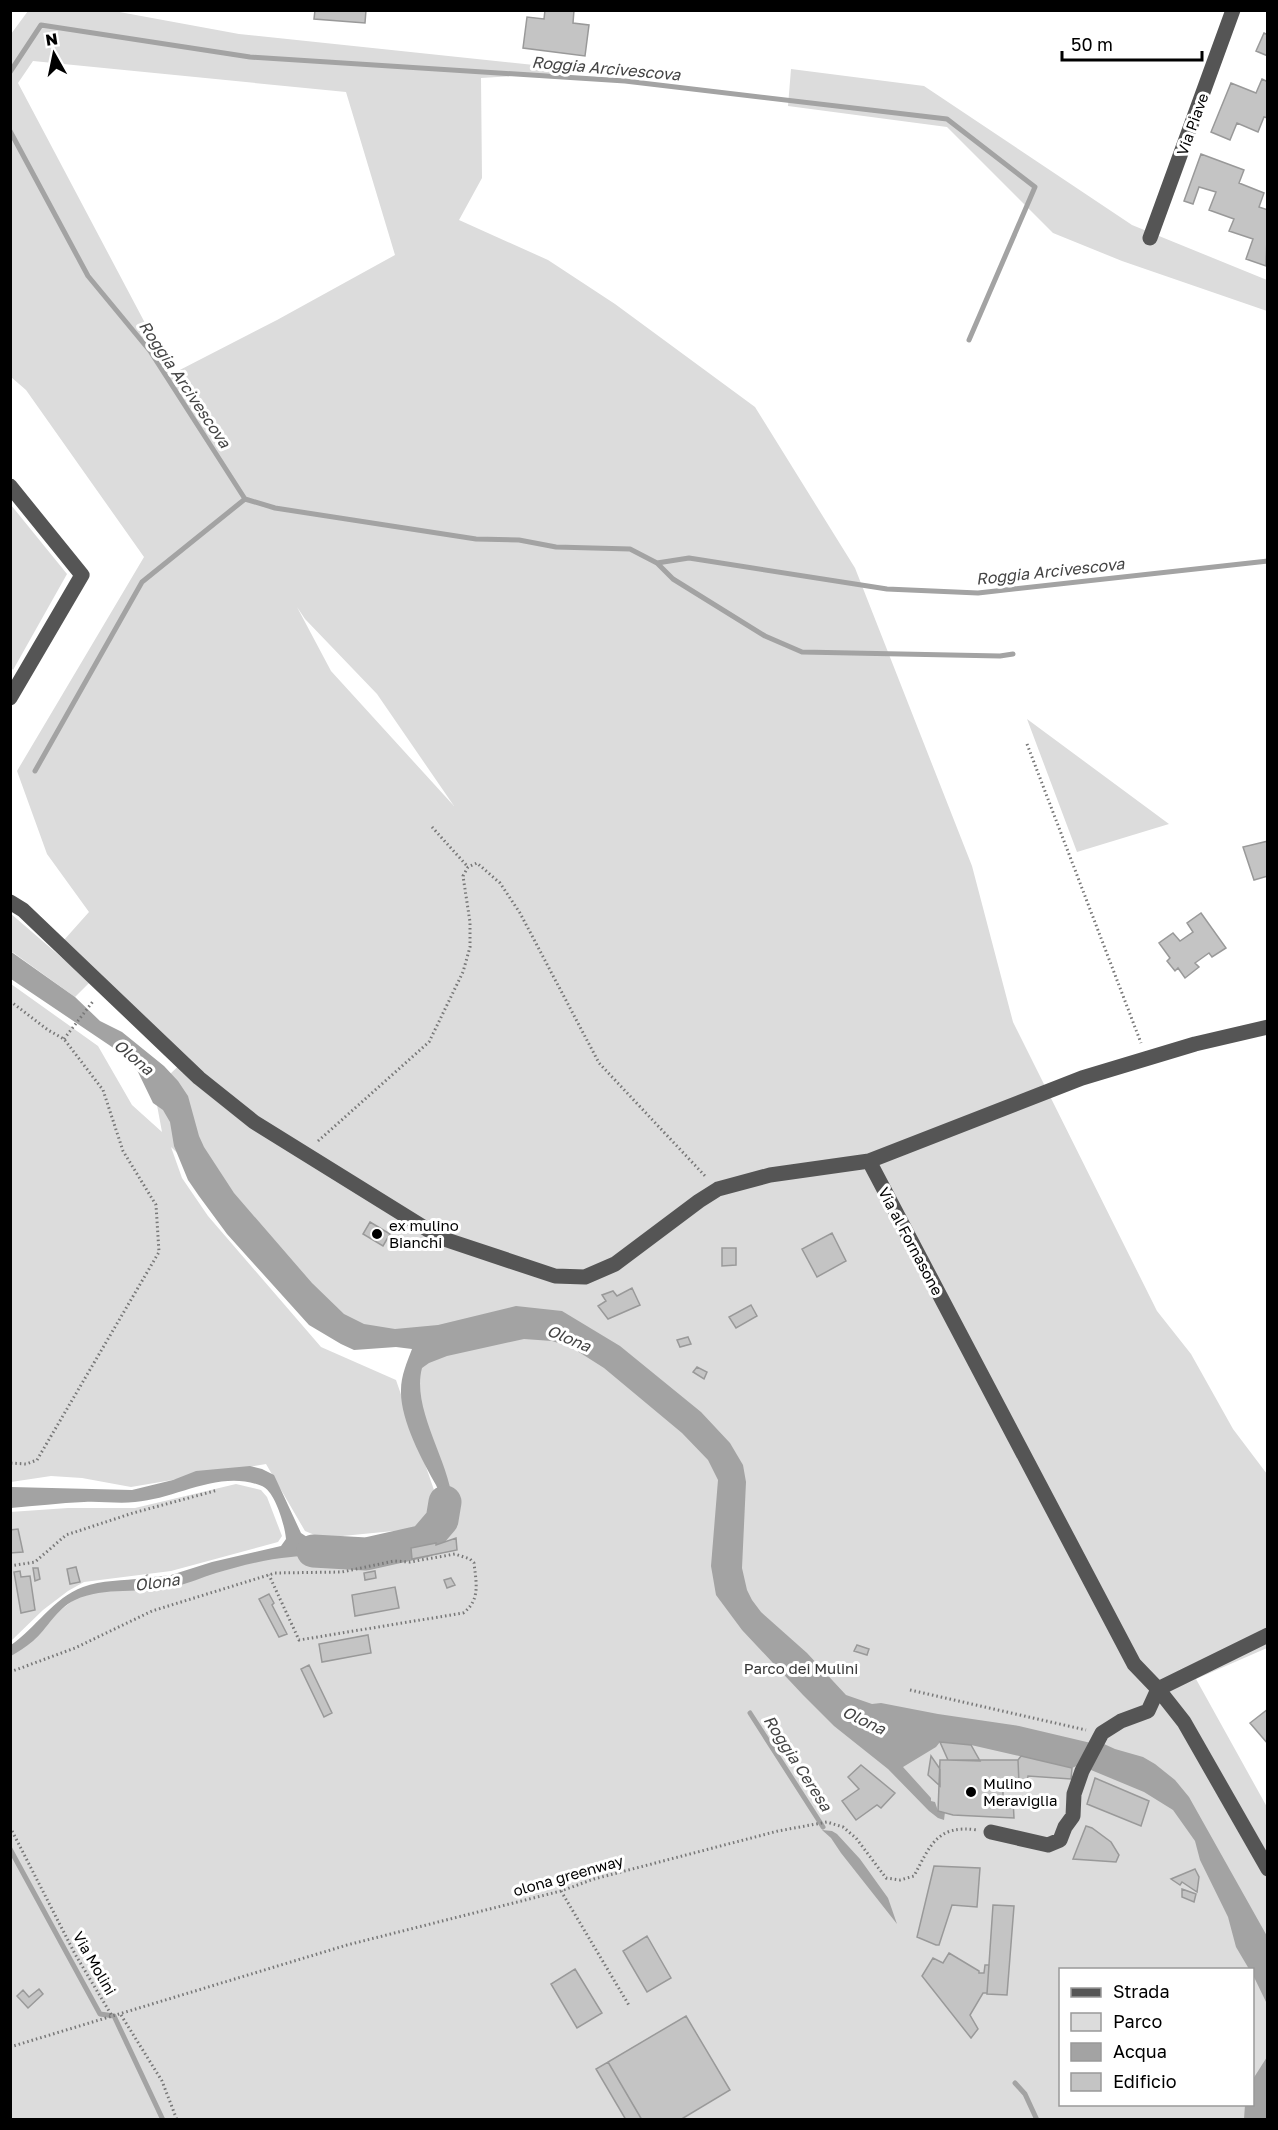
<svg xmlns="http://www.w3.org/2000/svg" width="1278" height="2130" font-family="'Golos Text',sans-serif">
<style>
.green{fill:#dcdcdc;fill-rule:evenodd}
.water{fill:#a3a3a3}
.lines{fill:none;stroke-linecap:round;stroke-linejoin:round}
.stream{stroke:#a3a3a3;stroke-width:5}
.river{stroke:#a3a3a3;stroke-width:33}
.building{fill:#c4c4c4;stroke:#999;stroke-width:1.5}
.path{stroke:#777;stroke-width:3;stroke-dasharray:1.5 3;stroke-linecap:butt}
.minor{stroke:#555;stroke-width:15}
.poi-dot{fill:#000;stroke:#fff;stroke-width:2}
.labels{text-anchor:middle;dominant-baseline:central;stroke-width:6;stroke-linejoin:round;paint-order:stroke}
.street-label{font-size:15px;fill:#000;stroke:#fff}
.poi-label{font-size:15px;fill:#000;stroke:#fff;text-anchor:start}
.park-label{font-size:15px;fill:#333;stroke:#fff}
.water-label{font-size:16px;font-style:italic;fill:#444;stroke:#fff}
</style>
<rect width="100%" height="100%" fill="#fff"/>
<!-- green -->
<path class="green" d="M28 11H114L239 34 591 71 481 78 482 178 459 220 548 260 615 304 755 407 855 568 972 866 1013 1022 1157 1311 1191 1354 1233 1429 1267 1474V1648L1196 1679 1267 1807V2119H11V1655L31 1633 84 1592 123 1588 302 1541 361 1546 398 1541 435 1519 443 1499 411 1394 418 1348 307 1318 237 1210 171 1147 182 1178 208 1216 321 1347 396 1380 434 1490V1512L414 1529 322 1538 305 1531 266 1464 131 1487 82 1478 51 1476 11 1482V984L98 1046 132 1105 162 1132 154 1089 186 1059 64 940 89 912 47 854 17 771 144 557 26 390 11 377V34ZM33 61 346 92 395 255 277 320 172 374 18 83ZM297 607 305 619 377 694 454 806 331 671ZM1060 1970H1252V2104H1060Z
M791 69 924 86 1132 225 1267 280V311L1122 261 1053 233 947 127 788 106Z
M11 505 67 574 13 670 10 666Z
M1027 719 1169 824 1077 852Z
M10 913 90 982 75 997 11 951Z
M236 1484 261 1490 267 1497 282 1536 278 1542 171 1571 84 1582 68 1591 43 1610 11 1641 10 1512 68 1508H135Z"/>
<!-- water -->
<path class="water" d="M10 951 75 997 100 1021 122 1032 164 1066 178 1081 188 1096 199 1136 204 1147 234 1193 312 1283 344 1314 364 1324 395 1329 438 1325 516 1306 562 1311 620 1346 701 1412 730 1443 743 1465 746 1482 742 1568 747 1590 752 1600 761 1612 807 1653 846 1695 872 1704 881 1703 938 1714 1019 1726 1091 1743 1104 1744 1115 1749 1143 1757 1155 1764 1175 1780 1189 1797 1267 1936V2004L1253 1975 1252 1970 1249 1969 1236 1947 1228 1917 1200 1860 1195 1841 1173 1810 1144 1792 1079 1765 1072 1768 971 1745 940 1742 936 1747 903 1767 931 1798V1801L935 1802 938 1811 945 1812 944 1820 938 1818 929 1811 888 1769 834 1726 803 1695 742 1630 716 1595 711 1566 718 1480 708 1460 682 1433 604 1368 571 1347 552 1341 524 1339 447 1356 429 1363 422 1368C409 1416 465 1481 450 1522 443 1543 359 1555 337 1556 322 1557 306 1555 291 1557 266 1559 240 1566 216 1573 202 1577 188 1584 173 1587 141 1594 105 1586 75 1600 56 1609 48 1628 33 1641 26 1647 18 1652 11 1656V1645C36 1628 53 1598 83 1587 101 1580 124 1581 143 1578L147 1574 153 1577 171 1575 212 1562 281 1546 286 1539C285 1526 275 1491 262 1486 219 1469 177 1499 135 1502 118 1504 101 1501 84 1502 60 1503 35 1506 11 1508V1487L132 1490 173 1480 196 1471 250 1466 262 1469 274 1475 301 1533 316 1543 336 1545 415 1531 426 1526 432 1522 440 1503V1494L436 1485C422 1460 400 1419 401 1390 401 1376 407 1362 412 1349L396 1347 354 1350 341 1344 309 1325 227 1234 199 1196 188 1180 174 1146 170 1122 163 1110 153 1103 138 1072 127 1059 112 1047 11 979Z
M822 1830 832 1831 837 1834 860 1859 888 1898 897 1924 841 1853 831 1838Z
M1267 2057V2119H1244L1245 2105 1252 2104 1253 2079Z"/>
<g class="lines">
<!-- stream -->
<path class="stream" d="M10 72 41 25 250 57 625 81 947 119 1035 187 969 340
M10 131 88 276 150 351 245 499
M657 563 689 558 887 589 978 593 1268 561
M35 771 142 582 245 499 275 508 476 539 519 540 556 547 630 549 657 563 673 579 765 636 802 652 1000 656 1013 654
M750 1713 823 1827
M10 1849 100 2014 114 2016 163 2120
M1015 2083 1025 2094 1037 2120"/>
<!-- river -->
<path class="river" d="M313 1551 366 1554 424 1541 442 1520 445 1502"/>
</g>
<!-- building -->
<path class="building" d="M315 10H366L365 23 314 19Z
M545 10H574L573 23 589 25 585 56 523 48 527 17 544 19Z
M1264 33 1268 35V56L1256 51Z
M1262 79 1268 82V118L1264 117 1258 132 1237 123 1230 140 1211 132 1231 83 1256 93Z
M1201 154 1244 170 1239 183 1264 193 1259 207 1268 210 1266 266 1246 259 1253 239 1229 231 1234 219 1209 210 1216 192 1199 187 1193 204 1184 201Z
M1268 841V876L1254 880 1243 847Z
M1201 913 1226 948 1212 957 1209 953 1195 963 1199 967 1185 978 1178 968 1175 971 1167 961 1170 958 1159 943 1173 933 1180 941 1193 932 1187 923Z
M370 1222 390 1234 383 1246 363 1234Z
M832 1233 846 1261 817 1277 802 1249Z
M722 1248H736V1265L722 1266Z
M632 1288 640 1305 608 1319 598 1306 606 1301 602 1295 613 1291 617 1296Z
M751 1305 757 1316 736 1328 729 1317Z
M688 1337 691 1344 680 1347 677 1340Z
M697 1367 707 1372 704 1379 693 1372Z
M18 1529 23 1552 10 1553V1530Z
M456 1538 457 1550 412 1559 411 1548 436 1543V1545Z
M76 1567 80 1582 70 1584 67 1569Z
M33 1568H38L40 1579 35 1581Z
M20 1571 21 1577 30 1576 35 1610 21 1613 14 1572Z
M375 1571 376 1578 365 1580 364 1573Z
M451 1578 455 1585 447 1588 444 1580Z
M395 1587 399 1608 355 1616 352 1595Z
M269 1594 274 1603 272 1605 287 1634 279 1637 259 1599Z
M368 1635 371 1653 322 1662 319 1644Z
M857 1645 869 1649 867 1655 854 1651Z
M309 1665 332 1713 324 1717 301 1669Z
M1268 1709V1744L1250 1723Z
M940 1742 971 1745 980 1761 948 1760Z
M931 1756 940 1769V1786L928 1775Z
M1021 1756 1072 1768 1071 1779 1028 1776 1027 1781 1019 1784 1018 1760Z
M940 1760H1018L1019 1784 1015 1786 1003 1787V1801L1013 1799 1014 1818 953 1815 938 1811Z
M861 1765 895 1793 881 1808 877 1805 856 1820 842 1801 859 1789 848 1777Z
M1095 1778 1149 1801 1141 1826 1087 1804Z
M1086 1826 1092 1828 1111 1842 1119 1855 1116 1862 1073 1859Z
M934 1866 980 1868 977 1907 952 1905 939 1945H936L917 1937Z
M1195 1869 1199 1877 1197 1892 1182 1882 1180 1885 1171 1879Z
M1182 1889 1196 1894 1194 1902 1182 1897Z
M993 1905 1014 1906 1007 1995 987 1994Z
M647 1936 671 1978 647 1992 623 1951Z
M949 1953 979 1971V1973H984L985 1965H989L987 1993H983L970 2015 978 2029 971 2038 922 1976 933 1958 943 1963Z
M575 1969 602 2013 577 2028 551 1984Z
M39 1989 43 1994 28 2008 17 1996 23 1990 29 1997Z
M686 2016 730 2090 680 2120H642L608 2062Z
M608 2062 642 2120H626L596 2069Z"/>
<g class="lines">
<!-- path -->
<path class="path" d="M1027 744 1141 1043
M432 827 468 867
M10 1001 48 1030 64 1039 103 1090 123 1151 156 1205 159 1252 37 1460 26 1464 10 1463
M64 1039 94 1000
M318 1141 429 1042 463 972 470 947V922L463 876 468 867 477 863 500 883 520 913 599 1063 706 1177
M10 1566 35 1562 66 1535 133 1513 218 1490
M10 1672 75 1648 152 1611 275 1573 342 1572 394 1561 410 1562 455 1554 470 1559 474 1563C476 1582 481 1600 463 1613L299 1640 269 1575
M910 1690 1086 1730
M10 1827 75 1954 112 2016
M561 1891 630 2007
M121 2015 162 2081 177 2120
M10 2047 347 1945 561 1891 594 1879 778 1831 827 1822 843 1827 856 1838 886 1878 900 1880 914 1876C930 1846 937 1824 977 1830"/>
<!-- minor -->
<path class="minor" d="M1150 238 1233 10
M10 486 82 575 10 698
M10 902 23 910 199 1078 254 1122 441 1238 555 1276 585 1277 615 1264 699 1201 718 1189 770 1175 869 1161 1082 1078 1195 1044 1268 1027
M869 1161 1134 1664 1158 1689 1184 1722 1268 1869
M1158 1689 1268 1635
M991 1832 1048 1845 1060 1840 1065 1827 1073 1816 1074 1794 1082 1771 1102 1733 1121 1721 1148 1711 1158 1689"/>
</g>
<!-- markers -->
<g class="poi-dot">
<circle cx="377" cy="1234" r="6"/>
<circle cx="971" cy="1792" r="6"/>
</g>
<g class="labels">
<!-- street labels -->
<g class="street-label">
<text transform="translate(1192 124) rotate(-70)">Via Piave</text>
<text transform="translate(911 1241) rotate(62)">Via al Fornasone</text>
<text transform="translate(568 1875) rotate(-16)">olona greenway</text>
<text transform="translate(95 1963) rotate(60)">Via Molini</text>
</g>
<!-- poi labels -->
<g class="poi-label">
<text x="389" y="1225">ex mulino<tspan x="389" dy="17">Bianchi</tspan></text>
<text x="983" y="1783">Mulino<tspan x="983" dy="17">Meraviglia</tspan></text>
</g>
<!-- park labels -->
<g class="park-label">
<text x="801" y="1668">Parco dei Mulini</text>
</g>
<!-- water labels -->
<g class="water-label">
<text transform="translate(606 68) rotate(5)">Roggia Arcivescova</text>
<text transform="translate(185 384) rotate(56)">Roggia Arcivescova</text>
<text transform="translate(1050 571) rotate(-6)">Roggia Arcivescova</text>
<text transform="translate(134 1057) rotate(40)">Olona</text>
<text transform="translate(569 1338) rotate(23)">Olona</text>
<text transform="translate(157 1582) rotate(-8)">Olona</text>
<text transform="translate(864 1720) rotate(25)">Olona</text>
<text transform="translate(798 1763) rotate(57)">Roggia Ceresa</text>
</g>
</g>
<!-- border -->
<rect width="1278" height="2130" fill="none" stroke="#000000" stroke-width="24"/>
<!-- legend -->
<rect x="1059" y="1968" width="195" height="138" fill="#ffffff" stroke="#999999" stroke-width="1.5"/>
<rect x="1071" y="1988" width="30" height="9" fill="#555555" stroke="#999999" stroke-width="1.5"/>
<text x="1113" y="1998" font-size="18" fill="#000000">Strada</text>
<rect x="1071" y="2013" width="30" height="18" fill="#dcdcdc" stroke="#999999" stroke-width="1.5"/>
<text x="1113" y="2028" font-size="18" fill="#000000">Parco</text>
<rect x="1071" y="2043" width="30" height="18" fill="#a3a3a3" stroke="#999999" stroke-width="1.5"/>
<text x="1113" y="2058" font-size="18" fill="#000000">Acqua</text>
<rect x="1071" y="2073" width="30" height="18" fill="#c4c4c4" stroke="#999999" stroke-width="1.5"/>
<text x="1113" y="2088" font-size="18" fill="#000000">Edificio</text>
<!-- north arrow -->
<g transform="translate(54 54) rotate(351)" stroke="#ffffff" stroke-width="4.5" paint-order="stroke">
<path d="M0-4.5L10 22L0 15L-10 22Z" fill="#000000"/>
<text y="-9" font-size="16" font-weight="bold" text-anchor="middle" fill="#000000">N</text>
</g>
<!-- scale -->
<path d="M1062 51v9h140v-9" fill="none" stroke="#000000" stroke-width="3"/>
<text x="1071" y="51" font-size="18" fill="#000000" stroke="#ffffff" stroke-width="4.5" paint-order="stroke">50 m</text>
</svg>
